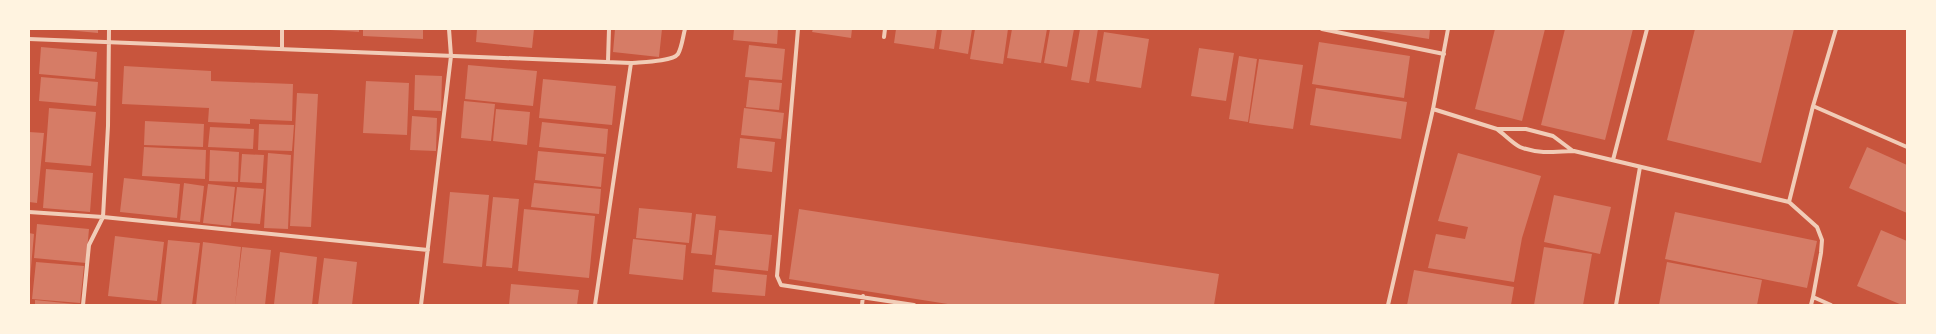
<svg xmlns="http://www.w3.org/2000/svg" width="1936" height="334" font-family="Mulish,sans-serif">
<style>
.building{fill:#d67c66}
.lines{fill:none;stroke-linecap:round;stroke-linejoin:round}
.minor{stroke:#f1ccb7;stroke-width:4}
</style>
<rect width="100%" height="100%" fill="#c8553d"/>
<!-- building -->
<path class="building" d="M56 29H98V33Z
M316 29H359V32Z
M363 29H423V39L363 36Z
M477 29H534L532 48 476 42Z
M615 29H662L659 57 613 52Z
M734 29H778L777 44 733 40Z
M813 29H852L851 38 812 32Z
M896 29H937L934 49 894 43Z
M942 29H972L968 54 939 49Z
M975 29H1008L1003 64 970 59Z
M1012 29H1047L1041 63 1007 58Z
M1050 29H1074L1067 67 1044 63Z
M1080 29H1098L1089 83 1071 80Z
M1366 29H1430L1429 39Z
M1495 29H1545L1522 121 1475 109Z
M1565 29H1633L1605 140 1541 125Z
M1695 29H1794L1761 163 1667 140Z
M1104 32 1149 39 1141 88 1096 81Z
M1319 42 1410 56 1404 98 1312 84Z
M749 45 785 49 782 80 745 77Z
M41 47 97 52 95 79 39 74Z
M1199 48 1234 53 1226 101 1191 96Z
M1239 56 1257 59 1248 122 1229 119Z
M1259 59 1303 65 1293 129 1249 123Z
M468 65 537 71 533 106 465 99Z
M124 66 211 71V81L293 84 292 121 250 119V124L208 122 209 108 122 104Z
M415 75 442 76 441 111 414 110Z
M41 77 98 82 96 106 39 101Z
M543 79 616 86 612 125 539 118Z
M749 80 782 83 779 110 746 107Z
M366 81 409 83 407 135 363 133Z
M1316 88 1407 102 1401 139 1310 125Z
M297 93 318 94 311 227 290 226Z
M464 101 495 104 491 141 461 138Z
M49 108 96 112 91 166 45 162Z
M744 108 784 113 781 139 741 135Z
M496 109 530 112 527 145 493 141Z
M412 116 437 118 436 151 410 150Z
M145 121 204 124 203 147 144 145Z
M542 122 608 129 606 154 539 147Z
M259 124 294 125 292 151 258 150Z
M210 127 254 129 253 149 208 147Z
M29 132 44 133 37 203 29 202Z
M740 138 775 142 772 172 737 168Z
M144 147 206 150 205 179 142 176Z
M1867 147 1907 165V213L1849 188Z
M210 150 239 152 238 182 209 181Z
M538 151 604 157 601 187 535 180Z
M268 153 291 155 288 229 264 228Z
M1458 153 1541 176 1522 238 1514 282 1428 268 1436 234 1465 239 1468 227 1438 221Z
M242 154 264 155 262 183 240 182Z
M46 169 93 173 90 212 43 208Z
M124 178 180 184 177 218 120 212Z
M184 183 204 186 200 222 180 220Z
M534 183 601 189 599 214 531 207Z
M208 184 235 187 231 226 203 223Z
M237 187 264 189 260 224 233 222Z
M450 192 489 195 482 267 443 263Z
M1554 195 1611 207 1600 254 1544 242Z
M493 197 519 199 512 268 486 266Z
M639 208 692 213 689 243 636 238Z
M524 209 595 216 589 278 518 271Z
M799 209 1219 274 1214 305H954L789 279Z
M1675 212 1817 241 1807 288 1665 259Z
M696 214 716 216 712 255 691 253Z
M37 224 89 229 86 263 34 258Z
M719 230 772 235 768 271 715 265Z
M1881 230 1907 241V305H1902L1857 286Z
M29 233 34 234 30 279H29Z
M115 236 164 242 157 301 108 296Z
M633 239 686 245 683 280 629 274Z
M168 240 200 243 192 305H161Z
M203 242 241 247 235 305H196Z
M242 247 271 250 265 305H235Z
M1544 247 1592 254 1583 305H1534Z
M280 252 317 257 312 305 274 304Z
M324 258 357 262 352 305H318Z
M36 262 84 266 80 303 32 299Z
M1667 262 1762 280 1757 305H1659Z
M714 269 767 275 765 296 712 292Z
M1414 270 1514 287 1511 305H1407Z
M511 284 579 290 577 305H509Z
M35 300 74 304V305H35Z"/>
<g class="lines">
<!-- minor -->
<path class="minor" d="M798 29 777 276 781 285 914 305
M1322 29 1444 54
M884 37 885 29
M29 39 631 63C641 62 672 62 678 54 682 47 683 36 685 29
M282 48V29
M608 61 609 29
M1813 106 1907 147
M1433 109 1497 129H1526L1553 136 1573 151
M1497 129C1504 134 1512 143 1520 147 1537 154 1555 152 1574 151L1789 202 1817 227 1822 240 1821 253 1813 297 1831 305
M1613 160 1647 29
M1789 202 1813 106 1836 29
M29 212 103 217 428 250
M83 305 89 245 103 217 108 126 109 29
M421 305 451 56 449 29
M595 305 631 63
M862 305 863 296
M1388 305 1433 109 1448 29
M1616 305 1640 167
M1811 305 1813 297"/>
</g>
<!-- border -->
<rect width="1936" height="334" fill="none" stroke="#fff3e0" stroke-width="60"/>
</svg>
